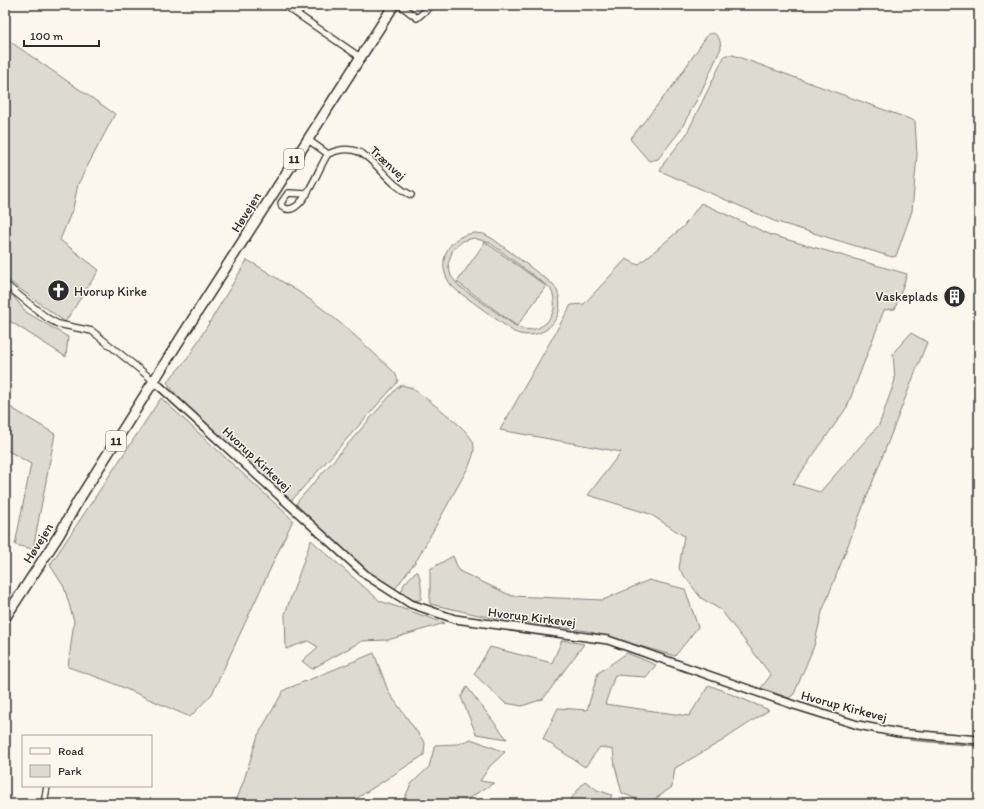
<svg xmlns="http://www.w3.org/2000/svg" width="984" height="809" font-family="Itim,sans-serif">
<style>
.green{fill:#dddad0;stroke:#84827e;fill-rule:evenodd}
.lines{fill:none;stroke-linecap:round;stroke-linejoin:round}
.stream{stroke:#7b7a75;stroke-width:1.5}
.minor-casing{stroke:#2b2b2b;stroke-width:8}
.tertiary-casing{stroke:#2b2b2b;stroke-width:10}
.primary-casing{stroke:#2b2b2b;stroke-width:12}
.minor{stroke:#fbf7ec;stroke-width:5.5}
.tertiary{stroke:#fbf7ec;stroke-width:7}
.primary{stroke:#fbf7ec;stroke-width:9}
.labels{text-anchor:middle;dominant-baseline:central;stroke-width:3;stroke-linejoin:round;paint-order:stroke}
.shield{fill:#fbf7ec;stroke:#696865;stroke-width:1}
.shield-label{font-size:12px;font-weight:bold;fill:#2b2b2b}
.street-label{font-size:13px;fill:#2b2b2b;stroke:#fbf7ec}
.poi-label{font-size:13px;fill:#2b2b2b;stroke:#fbf7ec;text-anchor:start}
</style>
<rect width="100%" height="100%" fill="#fbf7ec"/>
<filter id="ink" filterUnits="userSpaceOnUse"><feTurbulence type="fractalNoise" baseFrequency=".025" numOctaves="2"/><feDisplacementMap in="SourceGraphic" scale="8" xChannelSelector="R" yChannelSelector="G"/><feConvolveMatrix kernelMatrix="1 2 1 2 8 2 1 2 1" color-interpolation-filters="sRGB"/></filter>
<g filter="url(#ink)">
<!-- green -->
<path class="green" d="M713 33C720 36 720 41 721 48L701 92 680 131 658 159 649 161 630 139 675 83 708 34Z
M5 38 115 114 78 184 73 208 60 240 99 270 65 322 5 278Z
M725 55H733L915 121 917 155 912 211 896 256 892 257 774 221 660 171 664 163 686 135Z
M701 203 771 235 907 274 895 309 884 310 847 407 793 484 820 492 879 425 895 380 893 353 911 333 927 342 822 612 814 646 794 694 789 698 761 688 771 675 721 610 701 598 679 569 684 536 650 514 588 495 621 452 500 430 571 305 584 304 626 259 638 265 683 227Z
M475 233 484 234 493 239 554 285C572 313 545 345 514 332L456 290C433 270 444 235 475 233ZM474 238 490 243 550 288C564 312 542 338 517 327L459 286 451 276 448 264 453 249 463 241Z
M485 242 546 286 517 326 457 282Z
M247 260C261 267 273 276 286 284 327 308 360 340 395 373L398 380 396 384 292 500 287 499 180 400 167 382 188 358Z
M5 291 14 297 26 312 68 337 66 357 5 318Z
M402 385 412 388C425 398 468 428 473 442 476 451 472 458 469 466L418 558 395 589C378 588 314 523 297 508V502L397 388Z
M161 398 293 520 212 694 190 717 108 681 68 667 74 621 64 587 50 565Z
M5 404 55 434 33 549 15 545 31 464 5 449Z
M311 540 380 601 445 623 388 640 362 641 312 669 302 661 318 647 308 641 286 649 285 614Z
M453 556 459 571 512 596 603 600 649 580 685 589 698 627 675 656 587 631 492 618 430 604V569Z
M415 572H418C421 581 422 590 421 599 415 603 406 598 401 593L404 584Z
M562 640 584 644 543 699 522 706 505 703 474 674 490 647 552 663Z
M374 653 389 693 425 743 424 755 348 804H235L244 780 258 735 284 690Z
M627 653 656 665 646 677 615 675 605 704 689 716 709 685 769 710 722 741 675 768 672 787 648 804 622 793 615 766 613 750 600 747 585 767 543 739 558 708 587 710 598 673Z
M467 687 507 739 476 734 461 697Z
M471 739 505 752 490 766 480 781 494 783 459 804H402L411 784 429 767 435 745 458 744Z
M585 781 597 790 612 795 607 804H567Z"/>
<g class="lines">
<!-- stream -->
<path class="stream" d="M905 730 911 731
M949 734 979 736
M910 740 979 746"/>
<defs>
<path id="minor" d="M284 5 360 57
M400 5 417 18 432 5
M307 139 328 154
M307 194 288 193 281 203 282 207C302 221 319 165 328 154 369 135 377 179 411 195
M5 284 47 318 58 324 92 331 154 381
M44 804 47 786"/>
<path id="tertiary" d="M154 381 366 575 411 604 455 619 608 640 794 705 858 725 899 733 979 740"/>
<path id="primary" d="M5 618 59 535 78 501 196 314 394 5"/>
</defs>
<!-- minor casing -->
<use href="#minor" class="minor-casing"/>
<!-- tertiary casing -->
<use href="#tertiary" class="tertiary-casing"/>
<!-- primary casing -->
<use href="#primary" class="primary-casing"/>
<!-- minor -->
<use href="#minor" class="minor"/>
<!-- tertiary -->
<use href="#tertiary" class="tertiary"/>
<!-- primary -->
<use href="#primary" class="primary"/>
</g>
</g>
<!-- icons -->
<defs>
<symbol id="church-disc" viewBox="-11 -11 22 22"><circle r="9.5" fill="#2b2b2b" stroke="#fbf7ec"/><path d="M-1.2-6h2.4v3.5h3.3v2.4h-3.3V6h-2.4V-.1h-3.3v-2.4h3.3Z" fill="#fff"/></symbol>
<symbol id="building-disc" viewBox="-11 -11 22 22"><circle r="9.5" fill="#2b2b2b" stroke="#fbf7ec"/><path d="M-4-6H4V6H1V3H-1V6H-4ZM-2.5-4.3h1.7v1.8h-1.7ZM.8-4.3h1.7v1.8H.8ZM-2.5-1h1.7V.8h-1.7ZM.8-1h1.7V.8H.8Z" fill="#fff"/></symbol>
</defs>
<g fill-rule="evenodd">
<use href="#church-disc" x="46" y="278" width="25" height="25"/>
<use href="#building-disc" x="942" y="284" width="25" height="25"/>
</g>
<g class="labels">
<!-- shield labels -->
<g class="shield">
<rect x="284" y="149" width="20" height="20" rx="3"/>
<rect x="106" y="431" width="20" height="20" rx="3"/>
</g>
<g class="shield-label">
<text x="294" y="159">11</text>
<text x="116" y="441">11</text>
</g>
<!-- street labels -->
<g class="street-label">
<text transform="translate(388 163) rotate(43)">Trænvej</text>
<text transform="translate(246 212) rotate(-58)">Høvejen</text>
<text transform="translate(257 459) rotate(43)">Hvorup Kirkevej</text>
<text transform="translate(38 543) rotate(-58)">Høvejen</text>
<text transform="translate(532 617) rotate(7)">Hvorup Kirkevej</text>
<text transform="translate(844 706) rotate(15)">Hvorup Kirkevej</text>
</g>
<!-- poi labels -->
<g class="poi-label">
<text x="74" y="291">Hvorup Kirke</text>
<text x="938" y="296" text-anchor="end">Vaskeplads</text>
</g>
</g>
<!-- margin -->
<rect width="984" height="809" fill="none" stroke="#fbf7ec" stroke-width="20"/>
<rect x="10" y="10" width="964" height="789" fill="none" stroke="#2b2b2b" stroke-width="1.5" filter="url(#ink)"/>
<!-- legend -->
<rect x="22" y="735" width="130" height="52" fill="#fbf7ec" stroke="#a8a59f"/>
<rect x="30" y="748" width="20" height="6" fill="#fbf7ec" stroke="#a8a59f"/>
<text x="58" y="755" font-size="12" fill="#2b2b2b">Road</text>
<rect x="30" y="765" width="20" height="12" fill="#dddad0" stroke="#a8a59f"/>
<text x="58" y="775" font-size="12" fill="#2b2b2b">Park</text>
<!-- scale -->
<path d="M24 40v6h75v-6" fill="none" stroke="#2b2b2b" stroke-width="2"/>
<text x="30" y="40" font-size="12" fill="#2b2b2b" stroke="#fbf7ec" stroke-width="3" paint-order="stroke">100 m</text>
</svg>
